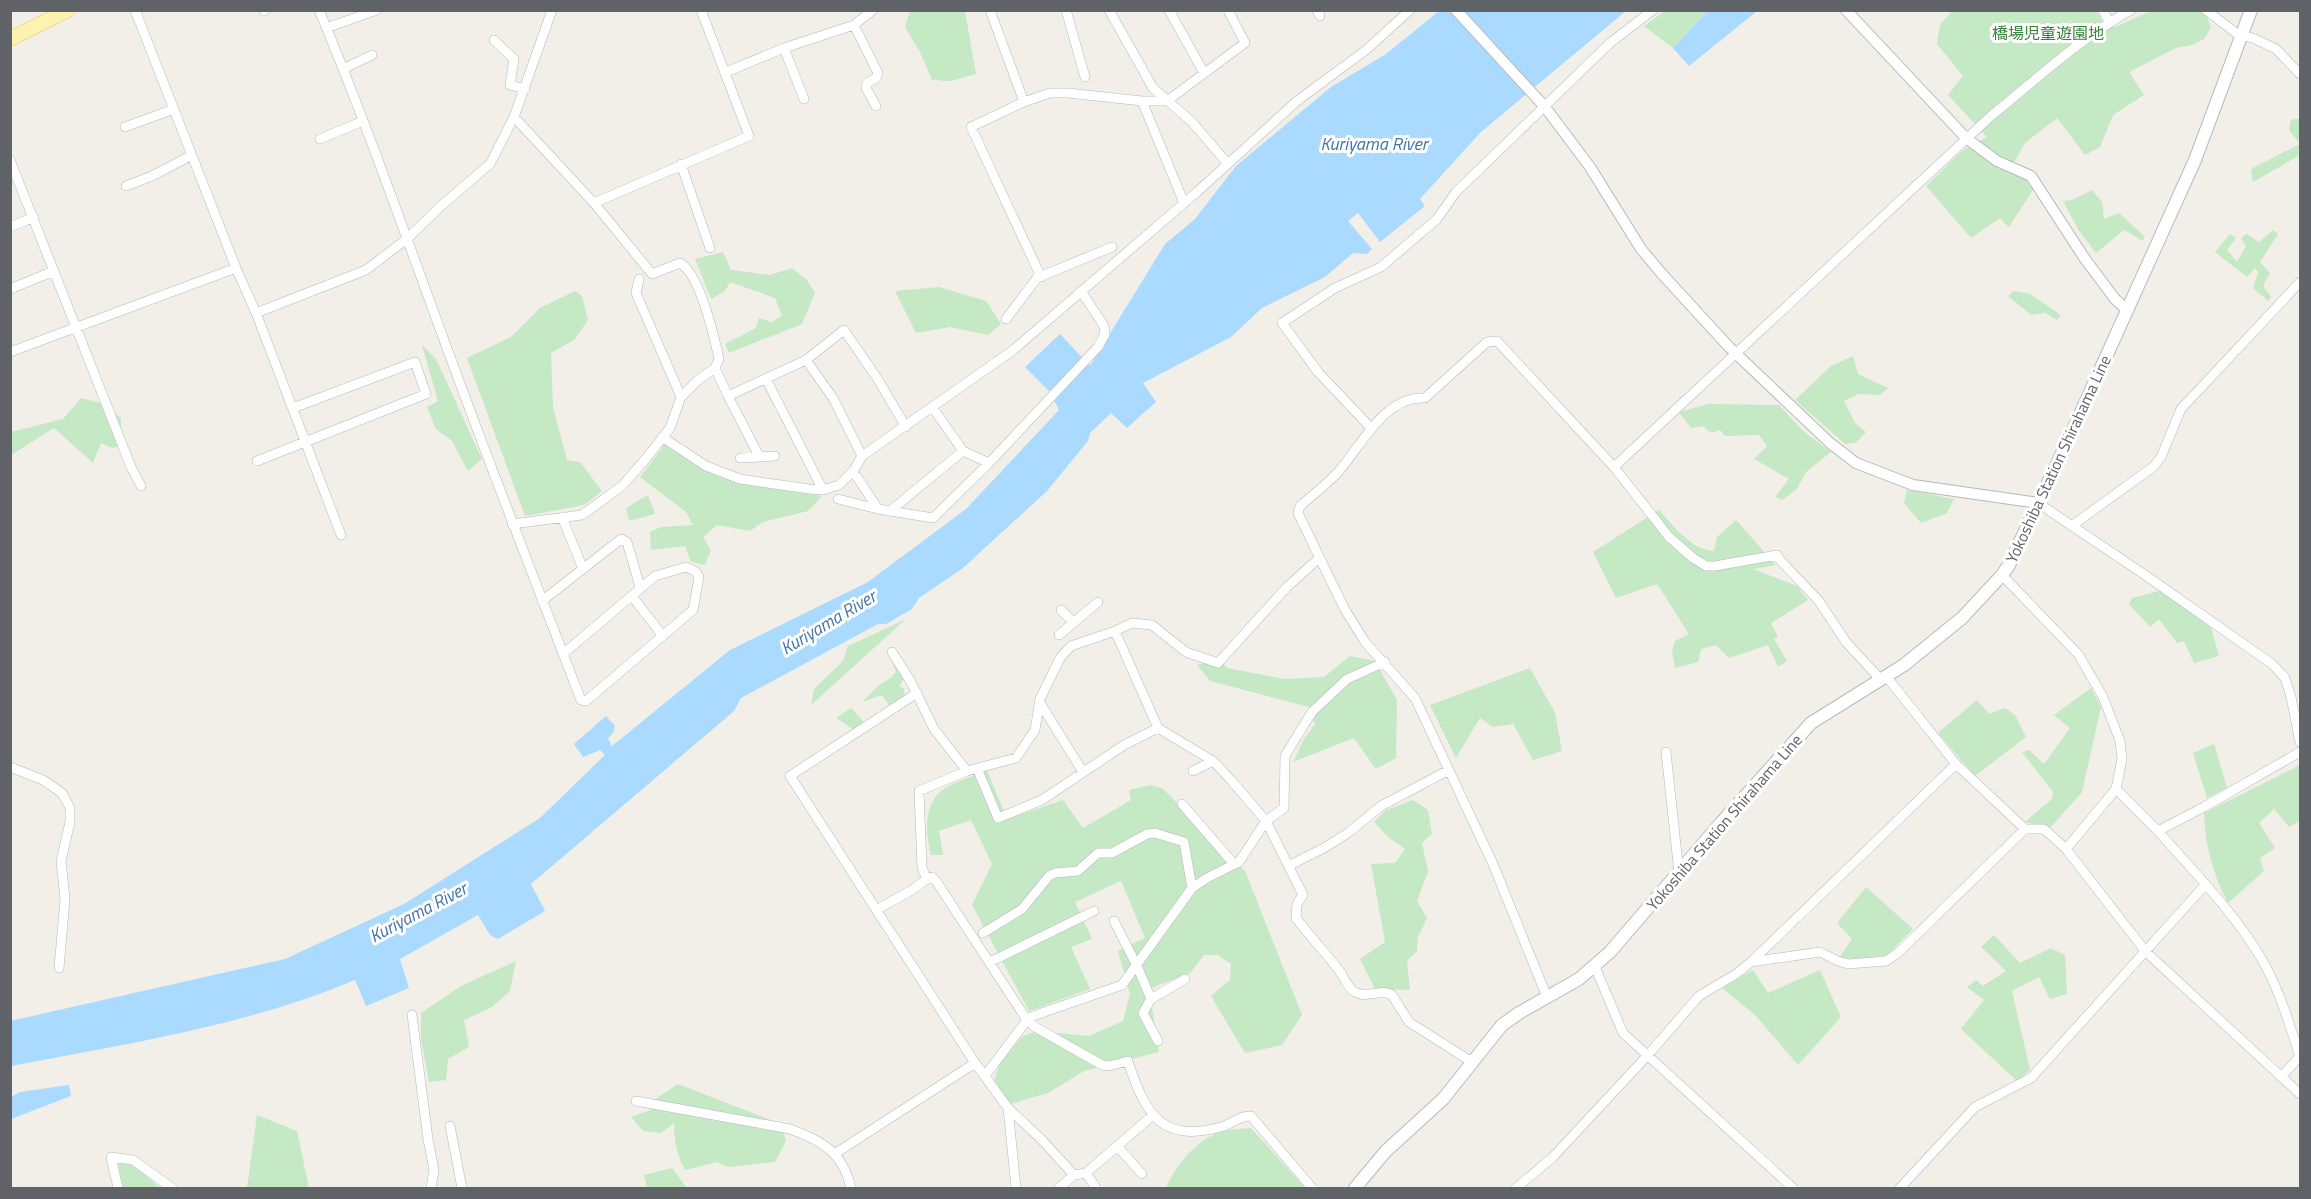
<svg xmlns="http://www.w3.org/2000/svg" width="2311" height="1199" font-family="'Titillium Web','Noto Sans JP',sans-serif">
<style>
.green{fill:#c5e8c5}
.water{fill:#aadaff}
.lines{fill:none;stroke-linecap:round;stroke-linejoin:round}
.minor-casing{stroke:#b5b8bc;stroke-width:10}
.tertiary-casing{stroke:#b5b8bc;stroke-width:12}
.secondary-casing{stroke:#b6babf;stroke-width:14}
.primary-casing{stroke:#f2c960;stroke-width:15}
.minor{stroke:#fff;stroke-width:9}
.tertiary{stroke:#fff;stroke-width:10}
.secondary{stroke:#fff;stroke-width:12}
.primary{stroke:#fff2af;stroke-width:14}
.labels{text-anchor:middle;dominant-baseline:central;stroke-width:6;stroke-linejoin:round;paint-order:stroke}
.park-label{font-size:16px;fill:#348238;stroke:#fff}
.street-label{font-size:16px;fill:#5f6368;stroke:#fff}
.water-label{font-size:18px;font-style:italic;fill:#4174aa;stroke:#fff}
</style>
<rect width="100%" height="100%" fill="#f1efe8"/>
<!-- green -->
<path class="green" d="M910 11H965L976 74 951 81 932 80 920 52 905 27Z
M1665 11H1708L1673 48 1644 26Z
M1952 11H2097L2103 22 2115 27 2151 11H2201L2206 15 2211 27 2204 39 2192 45 2176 48 2129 72 2144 95 2113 115 2100 147 2085 155 2057 118 2025 143 2009 171 2024 177 2033 190 2009 227 2000 218 1971 238 1926 186 1963 150 1987 137 1948 95 1963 76 1937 44 1940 25Z
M2300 118V155L2253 182 2251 169 2300 144 2289 130 2291 120Z
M2092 190 2102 202 2104 219 2119 213 2144 236 2143 241 2124 230 2096 253 2078 229 2063 201 2072 200Z
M2273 230 2278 234 2260 262 2270 273 2263 286 2271 297 2268 301 2253 288 2258 273 2255 268 2247 277 2215 252 2230 234 2236 238 2227 250 2237 262 2246 246 2241 238 2247 234 2259 242Z
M723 252 731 270 770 275 792 268 807 280 815 293 802 324 729 353 725 344 756 328 759 318 771 322 782 316 775 298 730 282 725 291 711 299 695 259Z
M939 287 986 301 1001 324 988 335 950 327 916 333 895 291Z
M575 291 582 296 588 320 574 340 551 353 553 407 567 460 580 462 602 491 584 505 525 516 467 358 511 337 540 308Z
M2014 291 2030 294 2061 315 2057 320 2045 313 2031 315 2008 296Z
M422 345 436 359 482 459 468 471 452 441 436 429 427 407 438 401Z
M1853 356 1858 374 1888 388 1880 395 1859 394 1844 401 1855 423 1866 432 1855 443 1845 444 1795 400 1831 366Z
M81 398 101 403 121 418V446L112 448 101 443 93 463 54 428 11 455V432L63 419Z
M1708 404 1779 405 1803 431 1831 452 1806 472 1797 489 1782 500 1775 497 1789 479 1754 459 1767 446 1759 435 1725 436 1720 430 1711 433 1703 426 1691 428 1679 412Z
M665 444 707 471 758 486 822 496 808 511 763 522 750 531 717 525 703 537 711 550 705 565 691 562 685 546 651 550 650 532 661 527 693 525 686 512 640 477Z
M1907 490 1954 499 1947 513 1921 523 1904 503Z
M648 495 655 514 629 521 626 508Z
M1659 510C1674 526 1691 550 1714 551L1717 537 1736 520 1776 565 1753 569 1797 586 1808 600 1771 623 1778 637 1774 639 1787 661 1778 667 1768 645 1729 658 1716 645 1701 649 1698 662 1675 668 1672 650 1675 641 1689 634 1657 584 1616 598 1593 552Z
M2163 590 2211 627 2219 656 2194 663 2184 641 2177 643 2159 619 2150 627 2129 604 2132 598Z
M906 619 811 705 814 689 843 661 848 646Z
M1350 656 1375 661 1397 700 1396 758 1376 769 1354 738 1293 762 1304 739 1315 724 1309 707 1210 681 1197 665 1220 659 1227 668 1285 679 1324 677Z
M892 661 902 664 909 671 899 686 904 689 905 703 891 708 882 695 862 702 879 685 891 678 896 672Z
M1530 668 1555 713 1562 751 1533 760 1513 724 1493 727 1480 718 1456 758 1430 705Z
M2091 688 2101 707 2082 792 2050 828 2025 822 2052 799 2053 792 2022 752 2029 750 2044 764 2070 728 2054 715Z
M1977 700 1989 714 2005 708 2015 715 2026 737 1975 776 1938 733Z
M851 708 864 722 853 729 836 718Z
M2214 744 2227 788 2207 798 2193 753Z
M2300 765V821L2289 827 2274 809 2259 823 2275 848 2260 858 2264 871 2228 903C2213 874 2205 846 2204 813Z
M987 770 1007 819 1063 800 1083 828 1131 800 1129 790 1150 785 1162 788 1245 871 1302 1015 1282 1045 1245 1053 1211 996 1230 980 1231 964 1218 955H1204L1190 973 1149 989 1159 1052 1084 1071 1048 1093 1010 1104 994 1080 1002 1058 1023 1036 1038 1031 1089 1036 1123 1021 1130 994 1118 951 1145 938 1121 881 1075 902 1092 939 1071 947 1090 989 1029 1011 972 905 992 864 971 820 939 831 943 855H931C926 835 923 808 940 792 950 783 974 776 987 770Z
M1413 800 1428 810 1432 834 1422 843 1428 871 1417 901 1427 918 1418 937 1417 951 1407 961 1410 990 1375 989 1360 959 1385 942 1371 864 1395 863 1405 849 1388 837 1374 822 1386 810Z
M1866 887 1913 929 1887 955 1859 959 1839 958 1852 939 1837 923Z
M1994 935 2020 963 2051 948 2065 955 2067 994 2050 999 2039 977 2012 991 2030 1070 2017 1081 1961 1029 1984 1000 1967 987 1976 980 1983 986 2006 971 1981 947Z
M516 961 510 991 492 1007 464 1020 469 1047 448 1059 446 1080 429 1082 421 1039V1013L461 986Z
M1753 970 1768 993 1820 970 1841 1017 1798 1065 1755 1015 1722 988Z
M678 1084 781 1124 786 1141 775 1162 729 1167 717 1162 685 1170C677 1156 674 1140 674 1123L661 1133 643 1131 631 1117 651 1110V1102Z
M257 1115 297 1131 309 1188H247Z
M1251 1128 1305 1188H1166C1176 1165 1193 1144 1217 1133 1227 1129 1241 1129 1251 1128Z
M118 1163 134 1165 160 1188H123Z
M672 1168 687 1188H647L644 1175Z"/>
<!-- water -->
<path class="water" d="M1439 11H1626L1481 132 1420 199 1425 206 1380 242 1358 213 1348 221 1372 249 1367 254 1353 253 1325 277 1262 308 1231 337 1143 383 1156 402 1127 428 1111 413 1090 433 1088 441 1047 491 963 568 919 598 912 609 886 624H878L741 698 734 711 531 884 545 911 498 939 490 935 478 915 400 959 409 988 366 1006 355 980C245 1026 127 1044 11 1066L10 1021 285 959 404 904 540 818 605 755 600 750 583 757 574 744 606 716 615 726 613 733 608 738 612 746 730 650 868 582 966 509 1059 410 1050 392 1025 367 1060 334 1090 366 1165 244 1195 219 1236 166 1331 87 1386 54Z
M1708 11H1757L1689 66 1673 48Z
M69 1085 71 1096 11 1119V1097L20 1092Z"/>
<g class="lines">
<defs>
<path id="minor" d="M135 10 236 268 256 313 341 535
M319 10C366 122 406 237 448 351 491 468 536 584 581 700L586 701 693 610 699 577 695 571 686 567 655 576 563 654
M990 10 1024 102 971 127 1041 277
M1066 10 1085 77
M1109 10 1153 88 1192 122 1228 164
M1169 10 1204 73
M1317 10 1320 16
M2103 10 2109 22
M2206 10 2236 33 2255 39 2276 49 2300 74
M264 11 265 10
M854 25 878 73 876 78 867 83 866 88 876 106
M326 28 377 10
M494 40 514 59 510 85 525 89
M784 48 804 99
M343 69 372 55
M726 72 784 48 854 25 873 10
M1142 101 1184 203
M1024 102 1050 93H1068L1142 101H1167L1245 43 1228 10
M125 127 174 109
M320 139 363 121
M10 160 131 467 141 486
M681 164 710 248
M126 186 152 176 192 155
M594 203 749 136 701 10
M10 227 34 217
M639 279 636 293 681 397
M10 289 54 271
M256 313 366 270 408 238 442 205 490 164 514 117 552 10
M1006 319 1037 278 1112 247
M10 352 236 268
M806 360 833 398 862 456
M715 368 728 396 806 360 844 330 877 378 906 427
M766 379 823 490
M728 396 759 456
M933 408 963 451 989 463
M1371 428 1318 372 1282 323 1335 288 1381 267 1437 219 1456 192 1610 43 1653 10
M662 437 706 466 740 479 809 489 823 490 839 485 854 470 862 456 1012 351 1197 192 1297 101 1366 50 1410 10
M740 458 775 456
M257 461 426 394 415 362 293 408
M1614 467 1992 115C2037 79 2080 38 2131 10
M857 477 878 509
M838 499 878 509 933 518 989 463 1098 347 1105 334 1104 326 1081 291
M2038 503 2148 577 2272 664 2285 678 2291 697 2300 742
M890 511 963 451
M562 517 583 569
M512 524 582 515 622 486 644 461 670 428 681 397 698 380 715 368 719 359C714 336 700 274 680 263L652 274 594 203 514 117
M2073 525 2153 467 2161 457 2181 409 2300 282
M2002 575 2078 654 2103 697 2120 741 2122 759 2116 789 2066 849
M632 596 662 635
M542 601 621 539 627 542 640 587
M1061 610 1074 623
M1115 631 1158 728 1213 761 1231 780 1266 821 1303 895 1297 904 1296 918C1310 937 1327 954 1341 973 1345 980 1348 988 1355 992 1366 999 1381 988 1392 995L1409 1022 1472 1062
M1059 635 1098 602
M892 652 911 682 934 729 967 771
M1886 676 1956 764 2025 829H2044L2066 849 2146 952 2300 1094
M917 693 790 776 975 1063 1008 1108 1041 1139 1074 1175
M1040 703 1083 772
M1666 752 1679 873
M10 767 43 780 62 793 70 808V822L61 861 65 899 59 968
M977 768 998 818 1042 800 1124 745 1158 728
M1193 771 1213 761
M2116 789 2158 831 2204 807 2300 752
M1182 804 1234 864
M2158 831C2194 872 2233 911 2261 958 2279 988 2289 1024 2300 1056
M1290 865 1324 848 1348 833 1381 806 1449 770
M927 879 932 877 936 881 1027 1020 985 1076
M876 910 912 890 927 879 922 868 919 791 967 771 1016 758 1035 730 1040 699 1060 658 1071 646 1115 631 1132 623 1152 625 1186 652 1218 663 1287 587 1319 558
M1114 921 1137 966 1151 999
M983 933 1022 909 1049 876 1055 873 1078 871 1098 853H1112L1147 834 1155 833 1184 842 1192 888
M990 962 1094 911
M1751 962 1820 952 1838 961 1848 964 1886 961 1898 953 2025 829
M1595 967 1623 1033 1793 1188
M1547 997 1493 864 1415 698 1365 642 1344 608 1298 513 1300 506C1313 495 1327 484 1339 471 1361 446 1385 395 1425 398L1487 342 1497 341 1614 467 1669 537 1693 558 1706 566H1715L1777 555 1781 561 1819 601 1846 642 1881 680
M412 1015 428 1139 434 1170 431 1188
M1158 1041 1143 1013 1151 999 1185 979
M1128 1061 1109 1066 1102 1065 1035 1027 1027 1020 1030 1017 1122 985 1192 888 1207 878 1239 862 1266 821 1284 808 1285 756 1302 728 1312 712 1347 679 1385 662
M1128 1062C1146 1114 1160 1143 1221 1127 1232 1124 1240 1115 1251 1116L1312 1188
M2281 1077 2300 1056
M636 1101 790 1129C823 1141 843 1153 851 1188
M1008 1108 1016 1188
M450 1126 462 1188
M1118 1147 1142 1174
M836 1153 975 1063
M1086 1173 1153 1115
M118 1188 111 1157 133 1160 172 1188
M1059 1188 1074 1175 1086 1173 1096 1188
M1516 1188 1552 1158 1647 1056 1699 996 1736 974 1751 962 1956 764
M1900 1188 1975 1107 2031 1078 2206 884"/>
<path id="tertiary" d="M1456 10 1545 107 1590 167 1641 249 1662 274 1729 347 1830 443 1856 463 1913 485 2038 503
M1846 10 1966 138 1997 161 2031 176 2085 259 2115 299 2127 310"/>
<path id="secondary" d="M1355 1188 1386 1151 1443 1099 1502 1025 1519 1013 1579 979 1610 952 1720 824 1811 723 1904 665 1962 618 2002 575 2009 565 2073 430 2195 160 2251 10"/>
<path id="primary" d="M10 39 68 10"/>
</defs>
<!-- minor casing -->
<use href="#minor" class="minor-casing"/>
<!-- tertiary casing -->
<use href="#tertiary" class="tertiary-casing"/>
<!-- secondary casing -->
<use href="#secondary" class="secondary-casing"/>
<!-- primary casing -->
<use href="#primary" class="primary-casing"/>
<!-- minor -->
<use href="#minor" class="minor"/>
<!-- tertiary -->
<use href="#tertiary" class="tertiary"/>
<!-- secondary -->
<use href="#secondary" class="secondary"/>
<!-- primary -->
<use href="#primary" class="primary"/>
</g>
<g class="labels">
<!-- park labels -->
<g class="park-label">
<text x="2048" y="33">橋場児童遊園地</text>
</g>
<!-- street labels -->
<g class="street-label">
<text transform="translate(2058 459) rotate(-65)">Yokoshiba Station Shirahama Line</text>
<text transform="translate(1724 822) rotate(-49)">Yokoshiba Station Shirahama Line</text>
</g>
<!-- water labels -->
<g class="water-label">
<text x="1374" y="143">Kuriyama River</text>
<text transform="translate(828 622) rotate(-31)">Kuriyama River</text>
<text transform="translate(418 912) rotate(-28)">Kuriyama River</text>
</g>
</g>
<!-- border -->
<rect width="2311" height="1199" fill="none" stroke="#5f6368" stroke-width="24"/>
</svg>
